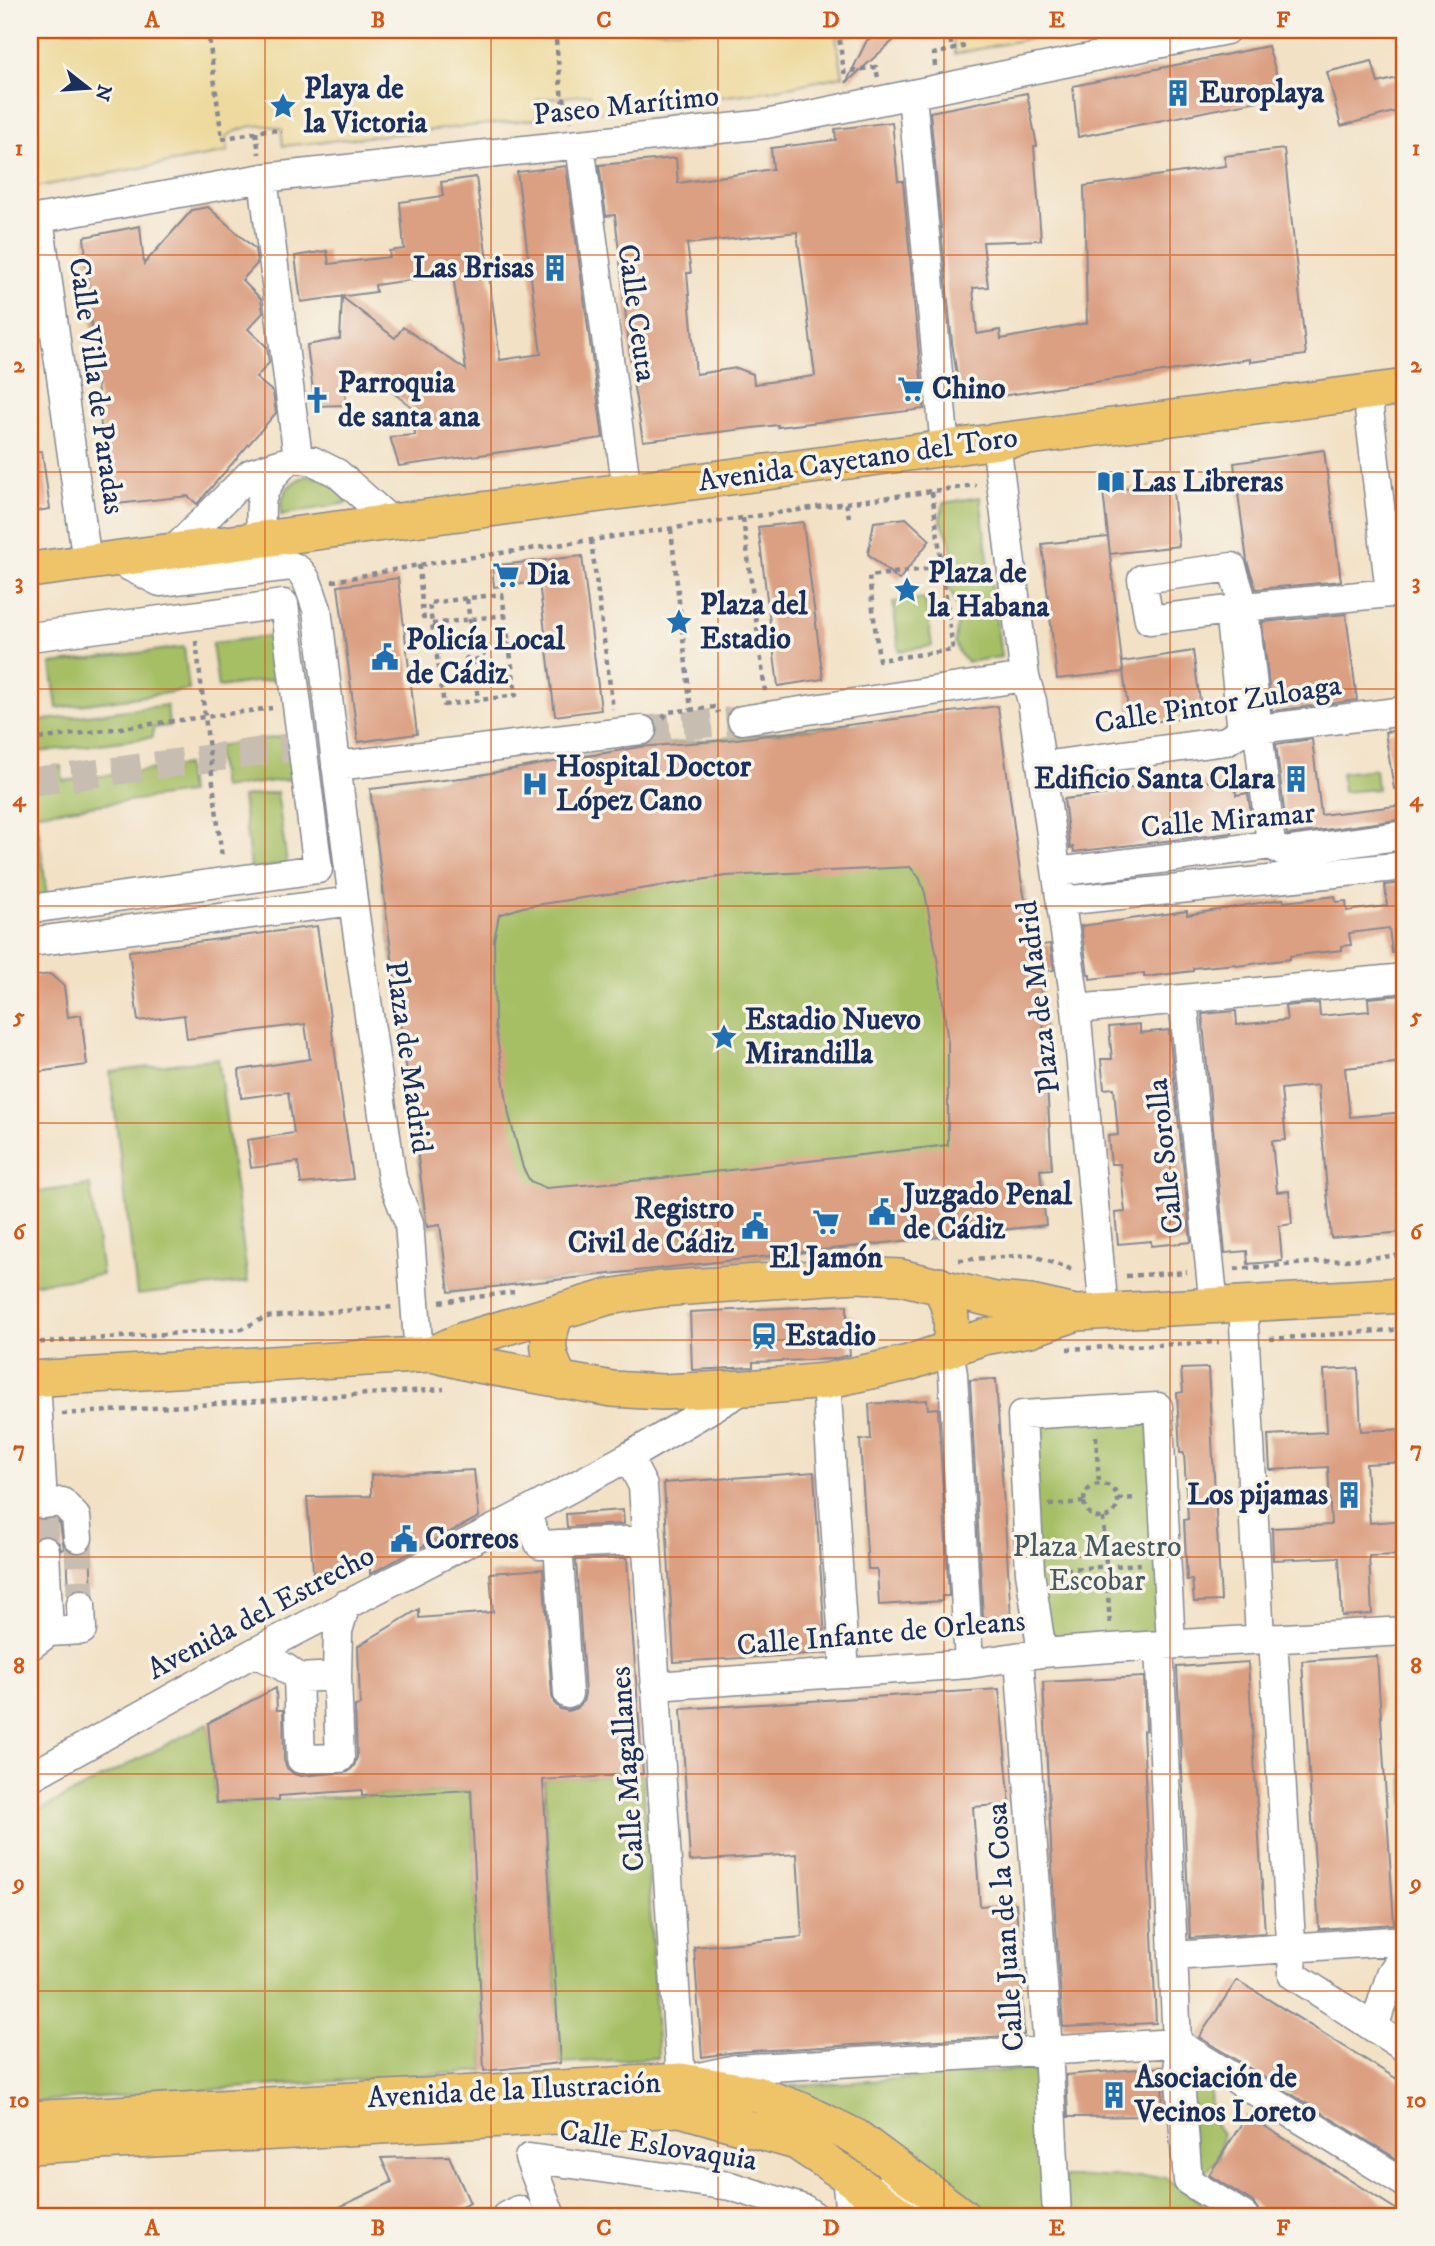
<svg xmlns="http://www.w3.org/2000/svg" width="1435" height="2246" font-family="'IM FELL DW Pica',serif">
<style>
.green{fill:#a6bf65;stroke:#607762;stroke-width:2}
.sand{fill:#eeda9e;stroke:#84847e;stroke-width:2}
.building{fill:#db9f81;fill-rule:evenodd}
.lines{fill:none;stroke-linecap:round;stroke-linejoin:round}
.minor-tunnel{stroke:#c7bdb0;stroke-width:28;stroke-dasharray:28 14;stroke-linecap:butt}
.minor-casing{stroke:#868892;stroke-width:31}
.major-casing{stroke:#868892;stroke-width:38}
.path{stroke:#868892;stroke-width:4.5;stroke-dasharray:5 5;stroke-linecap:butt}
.minor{stroke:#fff;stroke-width:28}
.major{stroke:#efc469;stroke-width:35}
.grid{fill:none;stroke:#d45514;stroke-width:2;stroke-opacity:0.55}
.labels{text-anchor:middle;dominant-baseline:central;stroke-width:7;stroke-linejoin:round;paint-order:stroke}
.poi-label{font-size:30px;font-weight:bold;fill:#1b2f5e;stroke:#f7f3e8;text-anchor:start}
.street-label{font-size:30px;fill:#1b2f5e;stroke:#f7f3e8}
.park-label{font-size:30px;fill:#455a60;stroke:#f7f3e8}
.neatline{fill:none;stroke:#d45514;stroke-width:2.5}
.grid-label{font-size:23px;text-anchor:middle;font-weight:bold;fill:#d45514}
</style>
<rect width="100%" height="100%" fill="#f7f3e8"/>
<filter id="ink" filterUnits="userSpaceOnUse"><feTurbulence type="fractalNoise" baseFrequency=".0143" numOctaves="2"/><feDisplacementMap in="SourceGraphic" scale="14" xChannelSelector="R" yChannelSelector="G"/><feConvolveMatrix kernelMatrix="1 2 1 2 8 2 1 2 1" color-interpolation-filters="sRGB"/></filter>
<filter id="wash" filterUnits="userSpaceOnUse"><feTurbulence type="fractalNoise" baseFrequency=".00686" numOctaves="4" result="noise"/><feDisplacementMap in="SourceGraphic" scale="28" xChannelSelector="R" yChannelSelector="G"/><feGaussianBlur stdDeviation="1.57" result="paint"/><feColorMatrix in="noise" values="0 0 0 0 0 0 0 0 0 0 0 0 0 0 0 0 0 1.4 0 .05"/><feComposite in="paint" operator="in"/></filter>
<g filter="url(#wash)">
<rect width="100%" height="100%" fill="#f2e1c5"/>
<!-- green -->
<path class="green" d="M309 475C325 479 340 487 347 503L281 515C280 493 288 482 309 475Z
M980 497 1001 657 967 662 959 653 955 642 959 611 947 582 951 554 950 541 940 519 944 503Z
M925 598 932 646 899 651 893 602Z
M271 636 276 679 218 687 212 643Z
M184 647 189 690 57 708 51 664Z
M167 705 169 726 153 728V737L30 753V722Z
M904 719 1021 879 1031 926 1042 999 1052 1169 1040 1171 1046 1225 449 1292 440 1225 427 1227 370 789 468 777 639 747Z
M301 734 307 777 222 788 216 746Z
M186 765 189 793 30 814V770L61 766 63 781Z
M1375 769 1377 789 1343 792 1341 773Z
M277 792 287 864 251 869 242 797Z
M38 824 47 896 30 898V825Z
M218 1058 248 1282 137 1295 110 1072Z
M90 1185 102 1275 30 1284V1193Z
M1151 1412 1164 1639 1039 1646 1027 1419Z
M1397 1655H1405V1804Z
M208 1723 216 1803 471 1790 484 2071 30 2102V1815Z
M643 1774 658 2058 560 2063 544 1779Z
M1179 2065 1210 2084 1211 2118 1222 2134 1219 2158 1201 2177Z
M1039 2068 1046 2207 1038 2216H978L764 2087 815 2085Z
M1065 2177H1164L1215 2212 1209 2216H1054Z"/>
<!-- sand -->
<path class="sand" d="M30 30H875L836 37 843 76 768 91 591 113 590 94 537 100V119L283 146 281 129C261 122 244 125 226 137L228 152 30 188Z
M952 30H1069L955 54Z"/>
<g id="blocks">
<!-- building -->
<path class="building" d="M892 30H905L846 83 867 40Z
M1268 46 1283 96 1078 137 1073 86Z
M1372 61 1378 83 1405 76V109L1341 126 1327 72Z
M1027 93 1037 146H1034L1041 240 983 242 988 287 973 288 977 334 1000 330 1001 339 1087 323 1084 186 1226 166 1224 156 1284 149 1306 355 1250 362V359L961 402 952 343 930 112Z
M892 122 898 181H903L924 409 778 427V425L643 441 633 382 615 215 606 216 599 165 676 158 678 183 773 169 771 148 836 140 835 129ZM797 232 815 376 754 384 753 374 737 368 696 374 687 273H691L687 244Z
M566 166 603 438 399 466 390 437 415 435 413 408 370 375 344 380 346 405 315 406 307 345 340 339 342 297 395 338 403 327 466 370 453 274 375 285 376 292 301 302 295 256 327 251 329 264 390 257 389 251 404 249 400 202 443 196 441 182 476 177 500 360 541 354 517 172Z
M208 207 255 249 257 264 242 280 261 299 263 313 248 329 267 347 269 363 256 378 273 392 276 413 197 504 188 496 108 505 84 237 140 226 144 264 192 210Z
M1324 450 1341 581 1256 589 1247 561 1234 463Z
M42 451 50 509 30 512V452Z
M1172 483 1179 546 1110 554 1103 491Z
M906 518 930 540 899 580 868 554 874 522Z
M803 522 823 679 778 686 758 527Z
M1108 537 1123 672 1057 679 1042 544Z
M582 556 601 710 555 716 539 582 494 587 492 566Z
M398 578 417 734 358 742 338 586Z
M1346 614 1357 700 1272 711 1262 622Z
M1193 651 1202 715 1130 725 1122 662Z
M998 706 1021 879 1034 946 1050 944 1054 970 1038 972 1042 999 1052 1169 1040 1170 1046 1225 449 1292 440 1225 427 1227 370 789 468 777 639 747 728 740ZM910 867 919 877 925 893 938 963 948 1044V1145L643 1180 546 1188 530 1181 523 1168 509 1115 495 1025 494 940 499 915 523 907 726 876Z
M1405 730V788L1394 789 1385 732Z
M1312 739 1321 815 1405 805V819L1287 835 1276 744Z
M1225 780V786L1235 784 1236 795 1248 793 1251 815 1238 816 1240 828 1231 830V833L1074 852 1073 847 1070 848 1064 799 1119 793V789Z
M1405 883V952L1392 953 1389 928 1349 933 1351 945 1342 946V950L1290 956V959L1237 966 1236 964 1193 968V971L1144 977V973L1090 979V975H1088L1081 926 1187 911V915L1283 899 1284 902 1335 896 1336 902 1346 901 1347 911 1387 906 1385 885Z
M317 926 353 1179 301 1184 298 1162 251 1168 247 1140 294 1133 288 1092 241 1098 239 1070 310 1059 305 1024 187 1039 184 1015 138 1021 129 951Z
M50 974 64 986 68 1017 81 1015 87 1065 30 1073V977Z
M1402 995 1403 1007 1405 1006V1062L1345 1068 1350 1117 1405 1112V1232L1331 1238 1318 1085 1281 1089 1286 1140 1272 1141 1277 1192 1289 1191 1292 1224 1279 1226 1282 1261 1248 1264 1247 1251 1225 1253 1202 1014 1236 1011 1237 1025 1287 1020 1285 1006 1319 1003 1320 1016 1369 1011 1368 998Z
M1140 1024V1033L1169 1030 1191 1242 1151 1246V1241L1118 1244 1115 1213 1125 1212 1120 1164H1111L1108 1136 1118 1135 1114 1088 1104 1089 1101 1059H1112L1109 1027Z
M847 1305V1317H853L854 1343H849L850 1355 833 1359 753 1362V1367L692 1370 690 1312Z
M1208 1368 1221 1601 1194 1602 1192 1579 1187 1580 1184 1520 1188 1519 1184 1453H1180L1177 1393 1183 1392 1181 1369Z
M1358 1368 1361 1431 1405 1429V1462L1366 1464 1370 1523 1405 1520V1555L1369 1556 1372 1614 1342 1616 1339 1557 1273 1560 1272 1528 1331 1525 1328 1467 1270 1470 1268 1435 1327 1432 1324 1370Z
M996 1379 1011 1617 983 1618 970 1380Z
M927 1400 928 1409 938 1408 949 1596H942V1601L879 1605 877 1569H868L860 1440 871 1439 869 1404Z
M474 1470 479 1517 370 1574V1561L314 1582 307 1497 371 1496V1475Z
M814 1472 826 1653 674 1662 664 1483Z
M623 1510 624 1524 567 1527 566 1514Z
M30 1515 36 1519H55L60 1524 64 1549 61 1550 59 1543 53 1537 45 1534 35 1537 30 1545Z
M90 1549 92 1592 81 1587 69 1593 67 1550 79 1555Z
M627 1558 643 1774 543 1780 560 2063 484 2071 471 1790 362 1796V1790L279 1796V1800L216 1803 208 1723 276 1688 277 1710H283L284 1760 287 1768 294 1774 301 1776 348 1772 354 1766 357 1757 355 1706 360 1705 358 1646 419 1609V1618L493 1612 490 1573 543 1569 552 1696 554 1703 560 1709 568 1711 577 1708 583 1702 585 1693 576 1560Z
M1377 1656 1394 1924 1319 1929 1302 1661Z
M1248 1662 1265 1933 1190 1938 1177 1667Z
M1144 1677 1146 1730 1143 1731 1156 2023 1063 2027 1053 1886 1043 1682Z
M999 1689 1010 1804 973 1807 980 1906 1016 1903 1024 2035 735 2052 702 2057 694 1947 802 1937 797 1854 690 1861 681 1709Z
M1237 1980 1405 2084V2164L1199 2037Z
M1162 2067 1163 2116 1068 2117 1066 2075Z
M1247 2115 1405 2215V2216H1266L1260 2212 1253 2202 1209 2175Z
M449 2156 470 2203 443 2216H321L392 2182 381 2158Z"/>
</g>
</g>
<g filter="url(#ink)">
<use href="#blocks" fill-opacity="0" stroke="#868892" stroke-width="2"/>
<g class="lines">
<!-- minor-tunnel -->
<path class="minor-tunnel" d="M642 730 742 720
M30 782 303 746
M43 1514 45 1551
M78 1538 81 1604"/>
<defs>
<path id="minor" d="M912 95 945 448
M580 145 627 491
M263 178 298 458
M39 219 87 562
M30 220 263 178 766 124 1226 30
M996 442 1025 677 1032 701 1076 1009 1104 1312
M262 539C259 503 258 491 284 464
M173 551 251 473 298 458 313 461 337 473 392 522
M114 559 160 582 291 566C308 571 310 592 317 609L353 901 392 1179 409 1223 419 1355
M1244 607 1390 593 1367 392
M30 637 284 604 318 869 30 909
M742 720 1025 677
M1242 731 1229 610 1149 620 1142 579 1232 567 1244 607 1271 845
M336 766 642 730
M1042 766 1226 741 1242 731 1405 711
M1057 872 1271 845 1283 852 1405 835
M1061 901 1405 866
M30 942 353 901
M1183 999 1214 1307
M1076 1009 1405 978
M1243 1305 1260 1639
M949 1350 953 1374 969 1664
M826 1381 845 1673
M628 1457 643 1486 681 2081 736 2069 1177 2043
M30 1487 42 1486 36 1379
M42 1504 62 1502 76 1517 78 1538
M525 1513 540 1545 647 1540
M558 1544 568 1694
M45 1551 49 1632
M1273 1638 1293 1975 1405 2048
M1159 1645 1177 2043 1188 2181 1244 2216
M30 1646 49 1632 82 1630 81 1604
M253 1653C270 1660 285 1665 298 1678L337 1676 338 1631 346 1604
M1042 1653 1030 1572 1022 1415 1158 1407 1171 1644
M1019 1657 1048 2050 1057 2216
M298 1678 301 1759 340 1758 337 1676
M655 1686 969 1664 1042 1653 1111 1648 1405 1631
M30 1777 253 1653 525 1513 628 1457 746 1388
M1174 1956 1405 1940
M1374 2028 1391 1974 1405 1952
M1177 2043 1405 2183
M846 2175 850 2216
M887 2188 926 2216
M506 2216 518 2210 521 2216
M551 2216 529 2158 730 2186 804 2209 814 2216"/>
<path id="major" d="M30 570 1405 387
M939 1285C952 1307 954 1325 949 1350
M556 1314C545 1342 546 1354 561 1381
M432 1354 463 1340 608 1297 660 1289 856 1275 900 1277 995 1300 1031 1303 1076 1313
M30 1379 432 1354 473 1364 612 1389 662 1392 746 1388 826 1381 908 1363 984 1337 1030 1329 1077 1313 1405 1295
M30 2119 681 2081 757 2094 801 2110 856 2137 962 2216
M30 2146 680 2109 796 2142 846 2175 901 2216"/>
</defs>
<!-- minor casing -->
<use href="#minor" class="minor-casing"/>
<!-- major casing -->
<use href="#major" class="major-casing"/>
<!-- path -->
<path class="path" d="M208 30 222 139 266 130 282 131
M555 30 562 100 569 99 571 122
M838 30 844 72 876 67 878 78
M949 30 952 50
M935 66 934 54 963 47 960 30
M256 132 259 154
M932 492 942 567 869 576 879 660 953 650 942 567
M846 503 976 485
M743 518 765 691
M671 529 691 710
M591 540 613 709
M419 565 423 617 431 616
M334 583V581L419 565 846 503 849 517
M502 594 516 695 444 705 429 603Z
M467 599 472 637
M432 624 505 615
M461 648a12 12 0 1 1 24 0a12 12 0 1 1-24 0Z
M196 641 222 858
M485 647 509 644
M436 652 461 649
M474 660 478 701
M441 685 513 675
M663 718 668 712 716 707 718 713
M30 740 272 708
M959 1260 1031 1255 1076 1271
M1235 1269 1405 1255
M1126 1276 1187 1272
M440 1302 514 1292
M1270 1339 1405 1329
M30 1343 242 1329 266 1317 393 1307
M1067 1349 1219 1342
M62 1414 444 1389
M1096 1436 1099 1484
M1084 1501a17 17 0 1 1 34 0a17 17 0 1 1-34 0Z
M1118 1499 1138 1498
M1049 1505 1084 1502
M1103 1518 1110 1625
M1056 1570 1141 1564"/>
<!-- minor -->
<use href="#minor" class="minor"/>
<!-- major -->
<use href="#major" class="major"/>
</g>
</g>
<!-- grid -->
<path class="grid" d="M265 30V2216M491 30V2216M718 30V2216M944 30V2216M1170 30V2216M30 255H1405M30 472H1405M30 689H1405M30 906H1405M30 1123H1405M30 1340H1405M30 1557H1405M30 1774H1405M30 1991H1405"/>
<!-- icons -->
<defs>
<symbol id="building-bare" viewBox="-9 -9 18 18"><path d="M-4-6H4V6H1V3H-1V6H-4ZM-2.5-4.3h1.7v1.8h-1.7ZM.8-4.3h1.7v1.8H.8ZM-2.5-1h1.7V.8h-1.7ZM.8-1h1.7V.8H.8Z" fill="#1f6fb2" stroke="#f7f3e8" stroke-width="2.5" paint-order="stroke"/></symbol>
<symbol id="sight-bare" viewBox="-9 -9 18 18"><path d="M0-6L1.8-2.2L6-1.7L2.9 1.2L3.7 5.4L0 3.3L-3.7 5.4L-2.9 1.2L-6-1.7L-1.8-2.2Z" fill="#1f6fb2" stroke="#f7f3e8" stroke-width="2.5" paint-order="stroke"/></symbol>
<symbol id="supermarket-bare" viewBox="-9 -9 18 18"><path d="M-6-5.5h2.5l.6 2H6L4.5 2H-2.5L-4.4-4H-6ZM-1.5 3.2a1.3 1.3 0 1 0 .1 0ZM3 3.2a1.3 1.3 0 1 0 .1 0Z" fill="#1f6fb2" stroke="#f7f3e8" stroke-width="2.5" paint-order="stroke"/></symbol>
<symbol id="church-bare" viewBox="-9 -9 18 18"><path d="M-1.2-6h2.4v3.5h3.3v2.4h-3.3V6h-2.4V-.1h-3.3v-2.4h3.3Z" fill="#1f6fb2" stroke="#f7f3e8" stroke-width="2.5" paint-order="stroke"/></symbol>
<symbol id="library-bare" viewBox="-9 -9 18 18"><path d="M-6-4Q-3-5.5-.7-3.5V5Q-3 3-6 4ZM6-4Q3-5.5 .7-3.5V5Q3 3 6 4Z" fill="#1f6fb2" stroke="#f7f3e8" stroke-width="2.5" paint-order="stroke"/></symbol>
<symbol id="civic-bare" viewBox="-9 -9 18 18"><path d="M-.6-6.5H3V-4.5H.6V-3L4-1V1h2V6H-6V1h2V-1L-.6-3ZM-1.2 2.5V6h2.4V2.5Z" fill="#1f6fb2" stroke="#f7f3e8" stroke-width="2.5" paint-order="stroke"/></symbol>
<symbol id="hospital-bare" viewBox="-9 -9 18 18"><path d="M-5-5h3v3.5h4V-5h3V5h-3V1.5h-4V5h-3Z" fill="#1f6fb2" stroke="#f7f3e8" stroke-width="2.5" paint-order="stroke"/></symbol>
<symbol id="station-bare" viewBox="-9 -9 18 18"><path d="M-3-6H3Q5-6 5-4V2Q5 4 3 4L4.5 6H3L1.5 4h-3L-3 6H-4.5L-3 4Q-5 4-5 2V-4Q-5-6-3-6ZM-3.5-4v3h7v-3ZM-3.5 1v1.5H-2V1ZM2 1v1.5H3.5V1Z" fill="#1f6fb2" stroke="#f7f3e8" stroke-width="2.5" paint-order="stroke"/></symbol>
</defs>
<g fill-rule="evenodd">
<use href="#building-bare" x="1159" y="74" width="38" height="38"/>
<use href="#sight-bare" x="264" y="87" width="38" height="38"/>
<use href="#building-bare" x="536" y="249" width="38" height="38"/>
<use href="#supermarket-bare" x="892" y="370" width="38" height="38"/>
<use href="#church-bare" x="298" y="381" width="38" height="38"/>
<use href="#library-bare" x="1092" y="463" width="38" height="38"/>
<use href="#supermarket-bare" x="487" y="556" width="38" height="38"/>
<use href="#sight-bare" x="888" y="571" width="38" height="38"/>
<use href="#sight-bare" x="660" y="603" width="38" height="38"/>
<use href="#civic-bare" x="366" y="638" width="38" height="38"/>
<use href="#building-bare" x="1277" y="760" width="38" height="38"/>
<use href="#hospital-bare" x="516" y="765" width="38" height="38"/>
<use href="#sight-bare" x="705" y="1018" width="38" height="38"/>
<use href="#civic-bare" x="863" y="1193" width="38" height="38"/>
<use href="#supermarket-bare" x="807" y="1203" width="38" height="38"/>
<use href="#civic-bare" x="736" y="1207" width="38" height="38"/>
<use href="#station-bare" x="745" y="1317" width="38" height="38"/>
<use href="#building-bare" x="1330" y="1476" width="38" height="38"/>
<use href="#civic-bare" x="385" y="1520" width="38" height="38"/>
<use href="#building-bare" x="1095" y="2076" width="38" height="38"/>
</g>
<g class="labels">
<!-- poi labels -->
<g class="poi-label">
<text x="304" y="89">Playa de<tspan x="304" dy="34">la Victoria</tspan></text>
<text x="1199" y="93">Europlaya</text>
<text x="534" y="268" text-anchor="end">Las Brisas</text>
<text x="338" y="383">Parroquia<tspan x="338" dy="34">de santa ana</tspan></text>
<text x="932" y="389">Chino</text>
<text x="1132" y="482">Las Libreras</text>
<text x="928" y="573">Plaza de<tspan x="928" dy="34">la Habana</tspan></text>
<text x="527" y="575">Dia</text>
<text x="700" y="605">Plaza del<tspan x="700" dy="34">Estadio</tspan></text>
<text x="406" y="640">Policía Local<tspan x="406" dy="34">de Cádiz</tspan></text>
<text x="556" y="767">Hospital Doctor<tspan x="556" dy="34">López Cano</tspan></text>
<text x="1275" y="779" text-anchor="end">Edificio Santa Clara</text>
<text x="745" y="1020">Estadio Nuevo<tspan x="745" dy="34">Mirandilla</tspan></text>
<text x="903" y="1195">Juzgado Penal<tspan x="903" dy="34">de Cádiz</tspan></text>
<text x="734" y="1209" text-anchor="end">Registro<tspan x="734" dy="34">Civil de Cádiz</tspan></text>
<text x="826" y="1258" text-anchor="middle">El Jamón</text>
<text x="785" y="1336">Estadio</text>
<text x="1328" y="1495" text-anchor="end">Los pijamas</text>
<text x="425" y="1539">Correos</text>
<text x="1135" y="2078">Asociación de<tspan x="1135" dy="34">Vecinos Loreto</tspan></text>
</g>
<!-- street labels -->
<g class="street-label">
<text transform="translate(626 106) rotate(-6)">Paseo Marítimo</text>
<text transform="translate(636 313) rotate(82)">Calle Ceuta</text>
<text transform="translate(96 386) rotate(82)">Calle Villa de Paradas</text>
<text transform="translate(858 460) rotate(-8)">Avenida Cayetano del Toro</text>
<text transform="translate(1218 705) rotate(-9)">Calle Pintor Zuloaga</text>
<text transform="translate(1228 821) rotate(-5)">Calle Miramar</text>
<text transform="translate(1039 997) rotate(-97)">Plaza de Madrid</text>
<text transform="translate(408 1057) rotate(82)">Plaza de Madrid</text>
<text transform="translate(1166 1156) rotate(-96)">Calle Sorolla</text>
<text transform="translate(261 1613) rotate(-28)">Avenida del Estrecho</text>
<text transform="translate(881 1634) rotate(-5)">Calle Infante de Orleans</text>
<text transform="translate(628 1769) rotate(-94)">Calle Magallanes</text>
<text transform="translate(1006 1927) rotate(-94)">Calle Juan de la Cosa</text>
<text transform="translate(514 2091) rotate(-3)">Avenida de la Ilustración</text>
<text transform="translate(658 2146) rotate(9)">Calle Eslovaquia</text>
</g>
<!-- park labels -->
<g class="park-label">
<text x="1097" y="1547">Plaza Maestro<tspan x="1097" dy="34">Escobar</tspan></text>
</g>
</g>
<!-- margin -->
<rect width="1435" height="2246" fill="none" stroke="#f7f3e8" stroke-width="77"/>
<!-- north arrow -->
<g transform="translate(88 88) rotate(107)" stroke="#f7f3e8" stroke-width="5" paint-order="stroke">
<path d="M0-5L12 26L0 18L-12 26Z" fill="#1b2f5e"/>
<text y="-10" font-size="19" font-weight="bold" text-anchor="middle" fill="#1b2f5e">N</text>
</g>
<rect x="38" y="38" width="1358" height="2170" class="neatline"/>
<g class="grid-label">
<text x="152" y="27">A</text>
<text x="378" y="27">B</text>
<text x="604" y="27">C</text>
<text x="831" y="27">D</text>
<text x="1057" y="27">E</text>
<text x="1283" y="27">F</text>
<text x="19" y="155">1</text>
<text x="1416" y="155">1</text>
<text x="19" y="372">2</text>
<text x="1416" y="372">2</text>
<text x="19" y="589">3</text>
<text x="1416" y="589">3</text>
<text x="19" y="806">4</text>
<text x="1416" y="806">4</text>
<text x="19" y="1023">5</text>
<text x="1416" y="1023">5</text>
<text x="19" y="1239">6</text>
<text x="1416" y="1239">6</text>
<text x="19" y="1456">7</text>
<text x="1416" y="1456">7</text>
<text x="19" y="1673">8</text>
<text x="1416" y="1673">8</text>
<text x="19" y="1890">9</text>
<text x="1416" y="1890">9</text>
<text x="19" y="2107">10</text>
<text x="1416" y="2107">10</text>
<text x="152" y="2235">A</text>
<text x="378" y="2235">B</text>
<text x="604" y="2235">C</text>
<text x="831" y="2235">D</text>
<text x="1057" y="2235">E</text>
<text x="1283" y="2235">F</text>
</g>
</svg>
